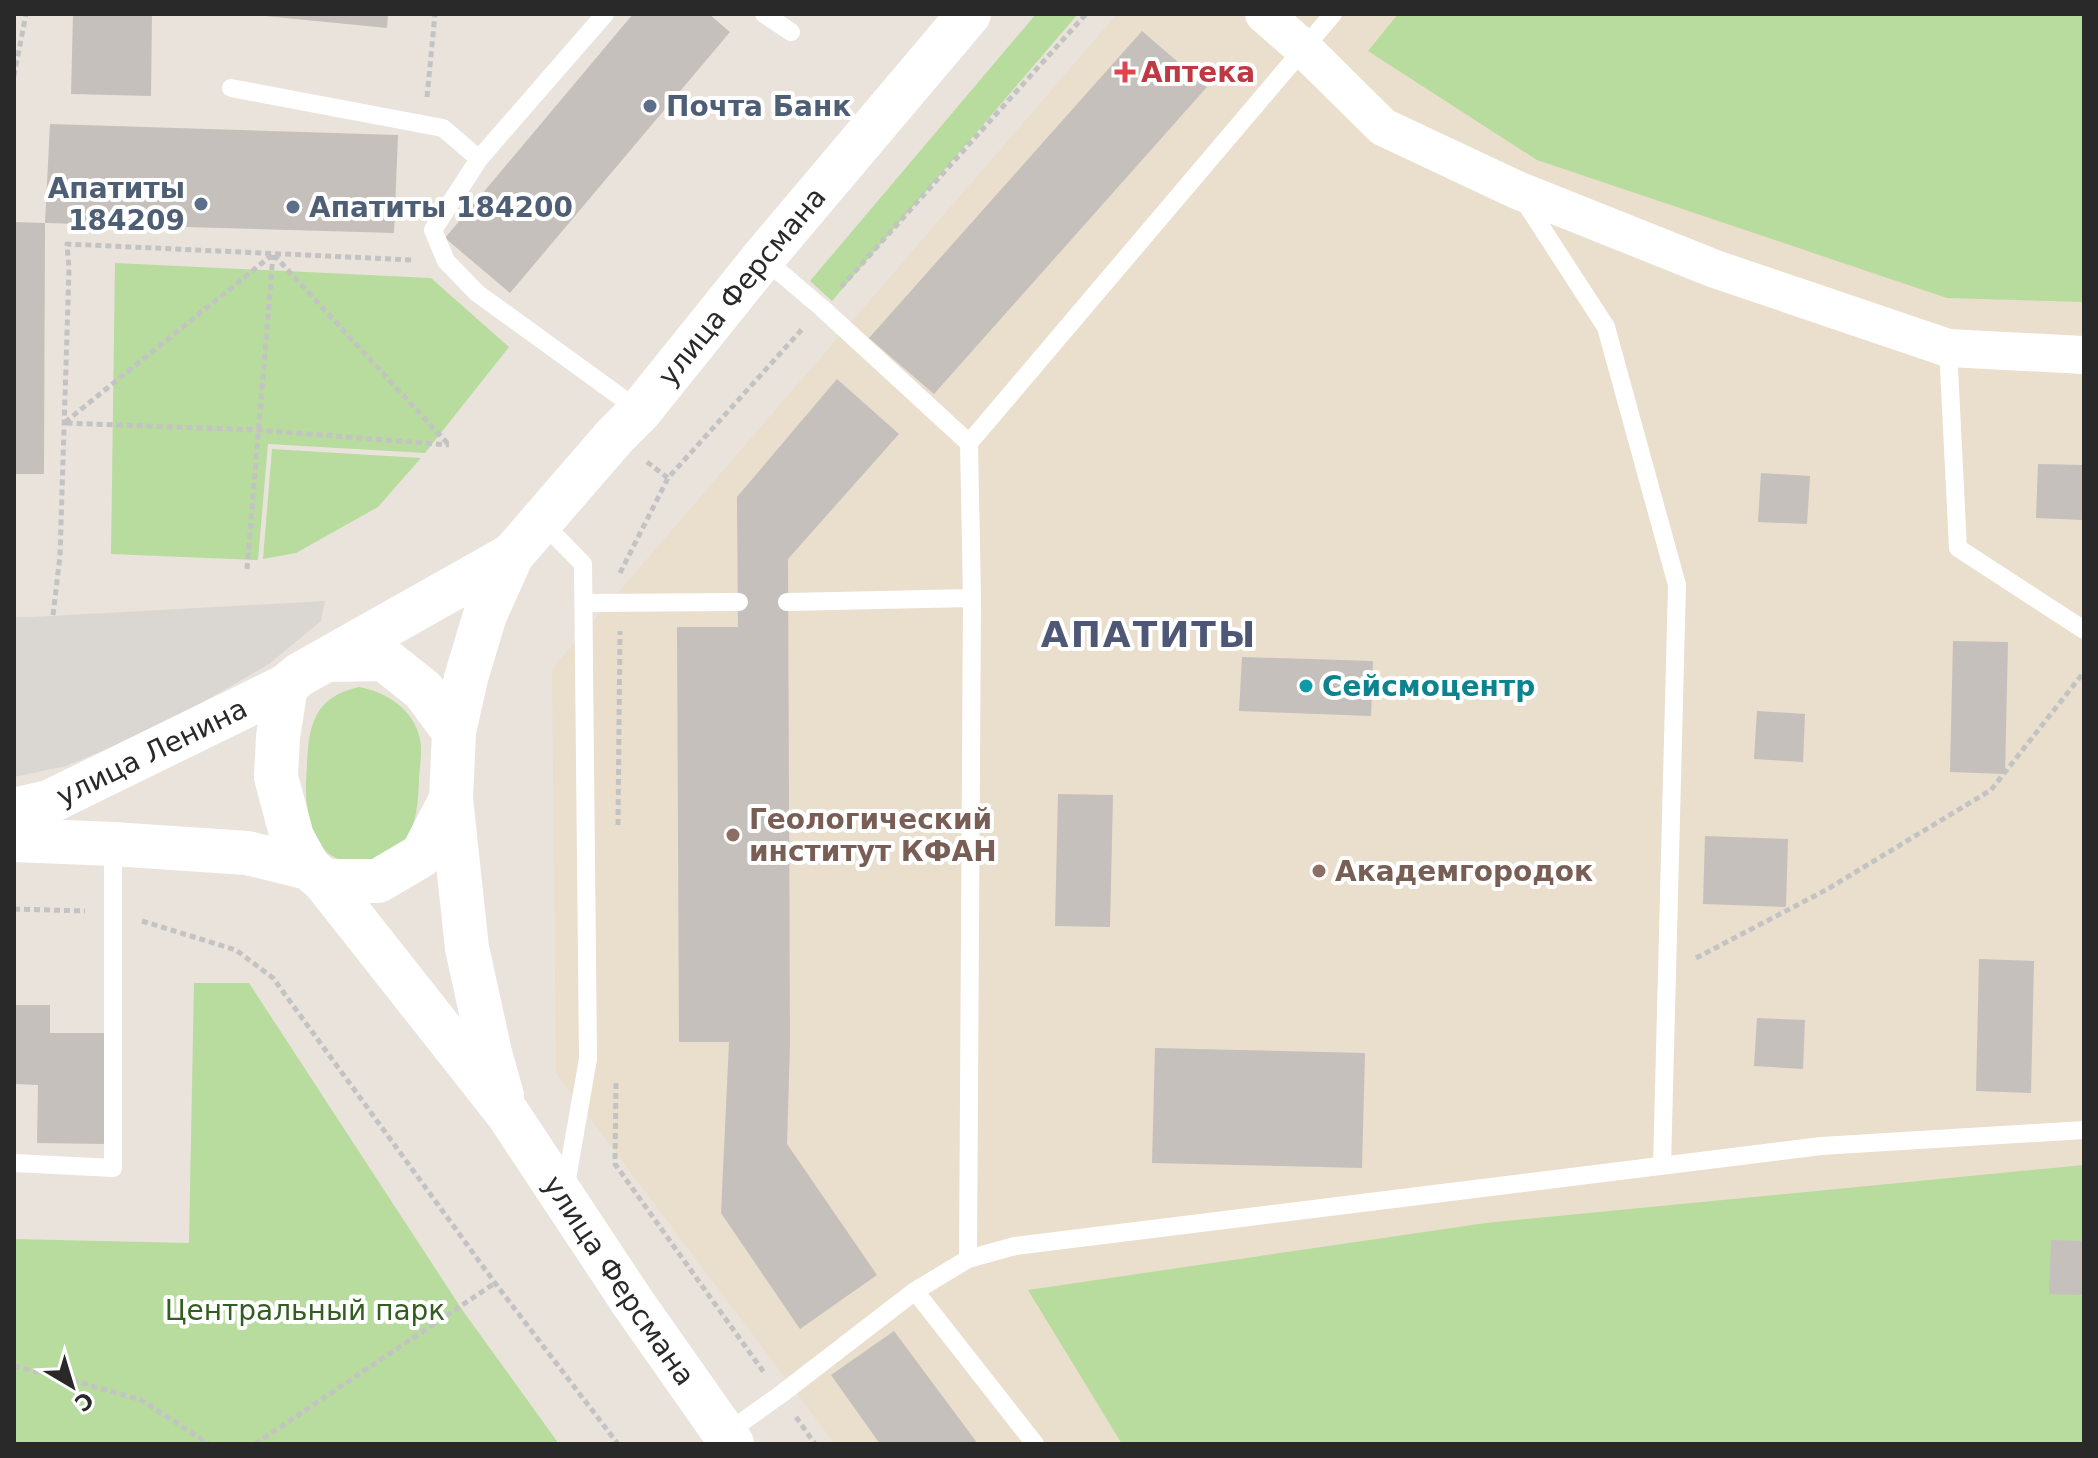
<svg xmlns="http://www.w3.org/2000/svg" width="2098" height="1458" font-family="'DejaVu Sans',sans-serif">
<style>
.education{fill:#eadecd}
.green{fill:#b7dc9d}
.plaza{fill:#dad6d2}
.building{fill:#c5c0bb}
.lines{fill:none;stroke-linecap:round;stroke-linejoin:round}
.path{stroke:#c3c3c3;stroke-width:5;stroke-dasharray:6 4;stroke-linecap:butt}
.lane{stroke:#fff;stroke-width:18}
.street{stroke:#fff;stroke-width:38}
.secondary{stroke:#fff;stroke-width:44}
.health-dot{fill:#e0444e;stroke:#fff;stroke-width:3}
.service-dot{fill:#5c6f8a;stroke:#fff;stroke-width:3}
.culture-dot{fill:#0f9aa8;stroke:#fff;stroke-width:3}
.education-dot{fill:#8d6e63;stroke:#fff;stroke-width:3}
.labels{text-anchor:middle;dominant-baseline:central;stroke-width:8;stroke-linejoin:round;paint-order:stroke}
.health-label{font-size:28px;font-weight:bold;fill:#be3a42;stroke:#fff;text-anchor:start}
.service-label{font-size:28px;font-weight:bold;fill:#4e5e75;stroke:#fff;text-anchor:start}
.street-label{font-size:28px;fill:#292929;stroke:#fff}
.culture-label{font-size:28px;font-weight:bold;fill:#0d838f;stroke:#fff;text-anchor:start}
.education-label{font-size:28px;font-weight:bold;fill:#785e54;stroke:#fff;text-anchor:start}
.park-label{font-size:28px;fill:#325e20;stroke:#fff}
.district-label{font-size:36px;font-weight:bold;letter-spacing:2px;fill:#4e5775;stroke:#fff}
</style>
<rect width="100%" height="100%" fill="#eae3dc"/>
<!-- education -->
<path class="education" d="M1117 14H2084V1444H835L556 1073 552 669Z"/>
<!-- green -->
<path class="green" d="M1036 14H1078L832 301 810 281Z
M1398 14H2084V302L1947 298 1537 160 1368 51Z
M115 263 431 278 509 347 425 453 268 444 258 560 111 554Z
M272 449 421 458 378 507 296 553 263 559Z
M359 687C386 692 414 709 420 739 423 752 419 768 419 781 418 804 417 826 402 845 398 850 385 861 378 862 373 863 365 861 360 861 354 861 347 861 341 860 311 851 305 809 306 782 309 737 305 699 359 687Z
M194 983H249L463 1311 559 1444H14V1239L189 1243Z
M2084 1165V1444H1122L1028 1290 1486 1223Z"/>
<!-- plaza -->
<path class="plaza" d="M325 601 321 621 269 664 184 713 126 741 66 766 14 777V617H32Z"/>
<!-- building -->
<path class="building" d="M73 14H152L151 96 71 94Z
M265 14H388L387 28 265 16Z
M633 14H709L730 32 510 293 445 238Z
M1142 31 1207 87 934 394 869 338Z
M50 124 398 135 394 233 45 223 44 474H14V222L45 223Z
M837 379 899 434 788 559 790 1043 787 1144 877 1275 800 1329 721 1213 729 1042H679L677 627H738L737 497Z
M2038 464 2084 465V520L2036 518Z
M1761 473 1810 476 1807 524 1758 522Z
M1953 641 2008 642 2005 774 1950 772Z
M1242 657 1373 661 1371 716 1239 711Z
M1757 711 1805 714 1803 762 1754 759Z
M1058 794 1113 795 1110 927 1055 926Z
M1705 836 1788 839 1786 907 1703 904Z
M1979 959 2034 961 2031 1093 1976 1091Z
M14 1005H50V1033H105L104 1144 37 1143 38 1085 14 1084Z
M1757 1018 1805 1020 1803 1069 1754 1066Z
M1155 1048 1365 1053 1362 1168 1152 1163Z
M2051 1240 2084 1241V1295L2049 1294Z
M894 1331 978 1444H880L831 1375Z"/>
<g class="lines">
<!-- path -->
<path class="path" d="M14 76 26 14
M427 97 435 14
M272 255 64 423 258 430 449 445
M274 255 449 445
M841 287 1086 14
M647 462 668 478
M247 569 273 255
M620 573 668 478 804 327
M53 615 60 556 69 269 67 244 413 260
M618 825 620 631
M14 909 85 911
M142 921 236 950 273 978 495 1283 618 1444
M1696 958 1826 890 1991 790 2084 672
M616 1083 615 1164 765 1374
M14 1366 71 1380 141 1400 209 1444
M796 1417 815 1444
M255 1444 495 1283"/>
<!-- lane -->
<path class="lane" d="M605 14 479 159 433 230 446 261 477 293 640 411
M764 14 791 32
M231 88 443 128 479 159
M1523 199 1606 327 1677 585 1662 1166
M763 258 822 308 969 443
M1948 348 1958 548 2084 630
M541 521 583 564 588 1059 565 1190
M787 602 972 598
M584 603 739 602
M14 1163 113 1168V844
M968 1259 972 598 969 443 1333 14
M915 1291 1035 1444
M725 1434 780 1395 915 1291 968 1259 1015 1246 1821 1146 2084 1130"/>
<!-- street -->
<path class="street" d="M1264 14 1304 49 1383 127 1517 190 1715 269 1948 348 2084 355"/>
<!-- secondary -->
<g class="secondary">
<path d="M328 660 384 659 423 690 454 732"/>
<path id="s1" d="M286 686 278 737 276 777 292 837 309 868 324 881 508 1114 633 1303 732 1444"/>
<path d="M451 799 467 948 490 1053 502 1096"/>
<path id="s2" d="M14 810 49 802 286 686 299 675 512 555"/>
<path d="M14 840 113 844 247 853 309 868"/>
<path id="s3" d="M324 881H378L422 855 451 799 454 732 466 678 485 615 512 555 615 436 640 411 763 258 969 14"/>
</g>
</g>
<!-- markers -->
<path class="health-dot" d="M1121 60h8v8h8v8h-8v8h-8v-8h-8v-8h8z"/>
<g class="service-dot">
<circle cx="650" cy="106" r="8"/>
<circle cx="201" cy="204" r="8"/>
<circle cx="293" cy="207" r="8"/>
</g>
<circle class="culture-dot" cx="1306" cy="686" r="8"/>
<g class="education-dot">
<circle cx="733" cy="835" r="8"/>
<circle cx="1319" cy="871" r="8"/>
</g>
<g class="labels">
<!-- health labels -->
<g class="health-label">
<text x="1141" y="72">Аптека</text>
</g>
<!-- service labels -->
<g class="service-label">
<text x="666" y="106">Почта Банк</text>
<text x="185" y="188" text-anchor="end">Апатиты<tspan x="185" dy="32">184209</tspan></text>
<text x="309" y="207">Апатиты 184200</text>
</g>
<!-- street labels -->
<g class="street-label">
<text stroke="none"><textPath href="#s3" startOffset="776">улица Ферсмана</textPath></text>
<text stroke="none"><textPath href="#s2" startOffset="150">улица Ленина</textPath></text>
<text stroke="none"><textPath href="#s1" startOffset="706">улица Ферсмана</textPath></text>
</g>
<!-- culture labels -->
<g class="culture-label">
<text x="1322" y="686">Сейсмоцентр</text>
</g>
<!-- education labels -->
<g class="education-label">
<text x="749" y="819">Геологический<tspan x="749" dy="32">институт КФАН</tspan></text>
<text x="1335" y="871">Академгородок</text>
</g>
<!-- park labels -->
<g class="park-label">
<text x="305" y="1310">Центральный парк</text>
</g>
<!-- district labels -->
<g class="district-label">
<text x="1149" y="634">АПАТИТЫ</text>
</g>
</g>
<!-- border -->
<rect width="2098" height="1458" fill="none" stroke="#292929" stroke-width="32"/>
<!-- north arrow -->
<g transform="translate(72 1386) rotate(142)" stroke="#ffffff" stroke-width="6" paint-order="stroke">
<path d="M0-6L14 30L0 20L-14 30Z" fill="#292929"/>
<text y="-12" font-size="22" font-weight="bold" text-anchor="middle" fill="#292929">С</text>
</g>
</svg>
